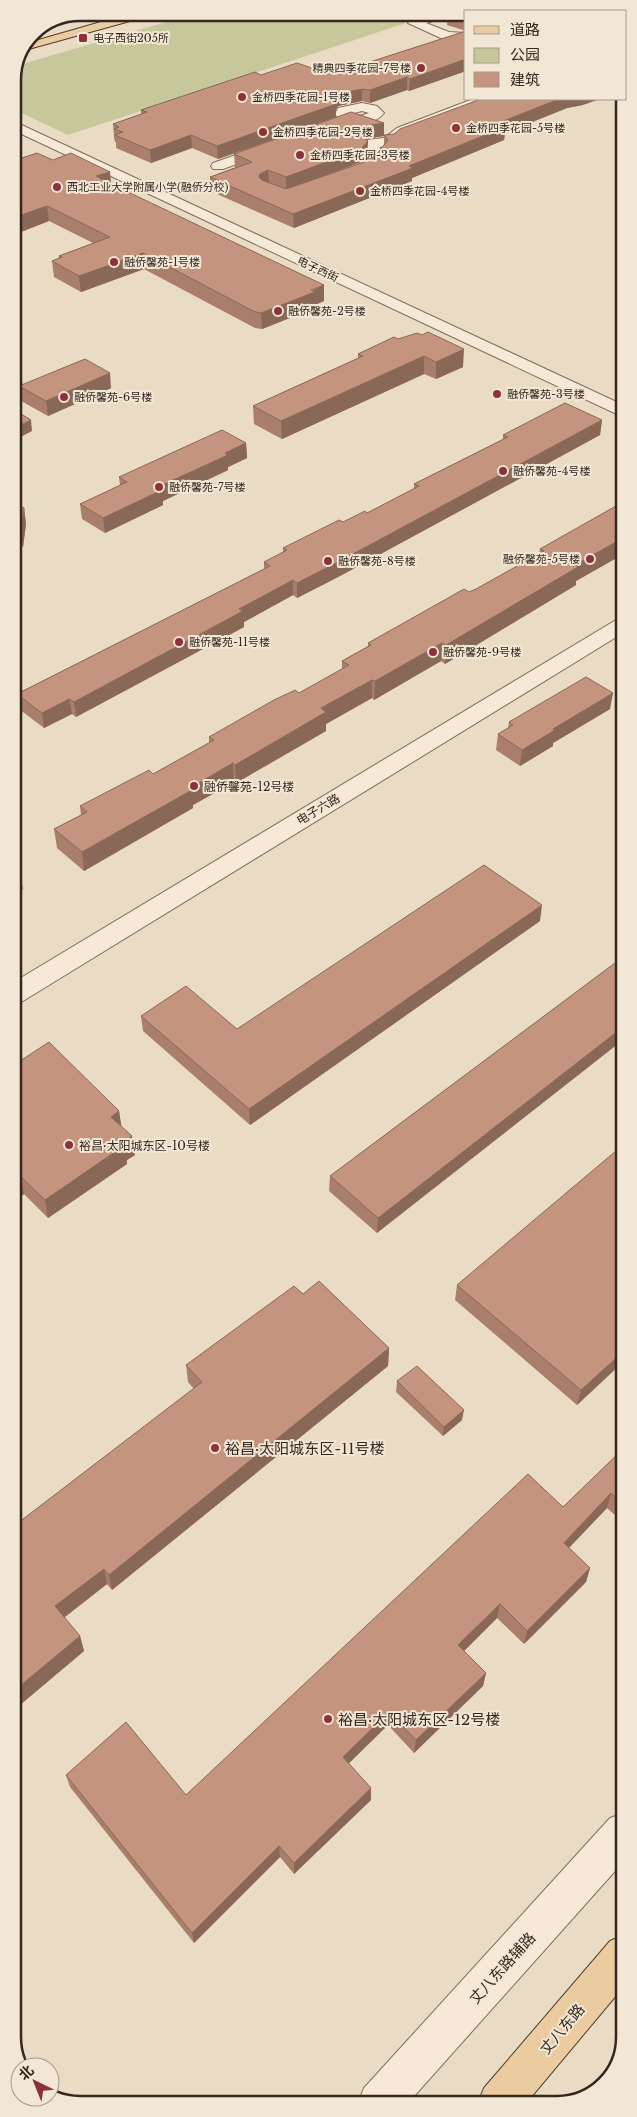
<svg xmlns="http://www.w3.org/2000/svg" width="637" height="2117" font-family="'Libre Baskerville','Noto Sans SC',serif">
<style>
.green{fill:#c6c79a}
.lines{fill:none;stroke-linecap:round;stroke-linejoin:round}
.minor-casing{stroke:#836d5c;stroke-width:2}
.tertiary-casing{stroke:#836d5c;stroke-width:2}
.primary-casing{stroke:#513c30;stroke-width:2}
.minor{fill:#f6e9d7;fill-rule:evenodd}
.tertiary{fill:#f6e9d7;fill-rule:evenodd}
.primary{fill:#eacca0;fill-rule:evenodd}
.wall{fill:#a97f6c}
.shaded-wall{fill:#8a6858}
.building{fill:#c5947e;stroke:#8a6858}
.poi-dot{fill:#8d323b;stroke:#f2e6d4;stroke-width:2}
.labels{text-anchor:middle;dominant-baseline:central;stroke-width:4;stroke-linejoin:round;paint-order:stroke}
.far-poi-label{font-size:11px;fill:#35271f;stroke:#f2e6d4;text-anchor:start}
.far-street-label{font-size:11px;fill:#35271f;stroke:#f2e6d4}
.poi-label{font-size:12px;fill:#35271f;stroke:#f2e6d4;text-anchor:start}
.street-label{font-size:12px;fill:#35271f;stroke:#f2e6d4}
.near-poi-label{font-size:15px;fill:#35271f;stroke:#f2e6d4;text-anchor:start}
.near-street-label{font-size:15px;fill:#35271f;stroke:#f2e6d4}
.rim{fill:none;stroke:#35271f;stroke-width:2.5}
</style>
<rect width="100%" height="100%" fill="#eadbc5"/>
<!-- green -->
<path class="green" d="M197 13H436L68 135 13 109V80L19 65Z"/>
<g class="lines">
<defs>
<path id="minor" d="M435 13H453L451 16 426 23 449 32 466 33V41L443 39 408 23 410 20Z
M473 99H491L489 102 407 134 393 145 379 147 386 152 372 170 350 177 343 173 345 170 362 164 370 153 360 147 366 140 384 138 397 128Z
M362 103 377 106 384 113C373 127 346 129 335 114L338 108ZM362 111 369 113 360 116 350 114Z
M270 143 277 147 275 150 223 169H213L211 166 213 163Z
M624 1813V1861L408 2103H358L364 2088 610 1818Z"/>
<path id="tertiary" d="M13 121 623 405V417L13 130Z
M623 618V633L23 1001 14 1004V982L616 620Z"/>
<path id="primary" d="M132 13H150L148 16 25 50 28 43Z
M624 1935V1986L527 2102 478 2103 484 2088 610 1941Z"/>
</defs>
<!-- minor casing -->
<use href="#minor" class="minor-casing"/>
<!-- tertiary casing -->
<use href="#tertiary" class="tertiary-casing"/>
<!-- primary casing -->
<use href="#primary" class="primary-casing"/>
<!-- minor -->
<use href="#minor" class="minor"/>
<!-- tertiary -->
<use href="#tertiary" class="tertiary"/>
<!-- primary -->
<use href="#primary" class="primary"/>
</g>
<!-- wall -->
<path class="wall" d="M448 13H466V71L409 91 407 90 370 103 362 101 338 106 336 109V117L218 159 192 148 151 163 116 148V142H115L114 138V137L113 124 141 114V110L261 75 348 69 466 31 447 25Z
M481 99 583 105 567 108 505 133 504 140 412 178V181L294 228 210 191V177L236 167H235L234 154 384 123V136L365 139 368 141 367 154 361 162 325 176 373 159 384 145V135L394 134Z
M53 160 110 172 111 184 324 301 315 305V308L262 329 255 328 144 269 81 292 54 277 52 261 59 258V256L93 243 49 221 13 235Z
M394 337 463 367 436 379 424 374 282 439 254 424 253 406 358 358V354Z
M19 386 111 388 48 416 21 401Z
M602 420 600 435 340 576 297 598 293 595 244 622V627L76 717 72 714 44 728 19 709 17 694 264 569V562L283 552V548L367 513 414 489V484L503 439V435Z
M246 443 247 458 228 467V470L163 501V505L105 533 82 519 80 504 120 485 119 477Z
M13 501 24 508 26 524 23 547H17L13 560Z
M623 502V558L620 556 576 581V585L445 664 441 661 374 700 372 698 326 724V731L236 783 234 782 193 805V808L84 871 57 848 54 829 81 815 80 806 153 774 209 743V737L299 693 342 669V661L368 646V643L469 592 476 589 539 554 540 549Z
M610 709 553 743V746L520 766 496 750 498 734 508 728 509 722Z
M540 921 250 1125 143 1031 141 1016 237 1029Z
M623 957 377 1233 329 1191 330 1176Z
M14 1065 119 1111 121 1126 135 1155 127 1160V1164L48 1218 24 1194 15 1201 14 1200Z
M457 1285 624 1361 577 1405 455 1300Z
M303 1294 389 1348 388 1366 112 1590 107 1584 64 1618 80 1636 84 1651 14 1710V1526L194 1389 188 1382 186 1365Z
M397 1381 462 1420 443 1436 396 1392Z
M624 1448V1523L607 1508 569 1548 590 1568 586 1582 524 1644 497 1618 464 1651 486 1673 483 1686 414 1753 388 1725 349 1763 371 1800 294 1874 280 1857 194 1943 70 1787 66 1775 186 1795 563 1507Z"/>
<!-- shaded-wall -->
<path class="shaded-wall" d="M466 59V71L409 91 410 79Z
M407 77V90L370 103V90Z
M362 89V101L338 106 336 109V117L218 159 217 146 333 100 338 94Z
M559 99H600L583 105 567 108 505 133 504 140 412 178V181L294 228 293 214 409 166 496 124Z
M384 123V136L365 139 358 134 365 126Z
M191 135 192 148 151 163 150 150Z
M368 141 367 154 361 162 286 190V177Z
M268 170 269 183 260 187 259 177 260 174Z
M110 172 111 187 96 176Z
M47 206 49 221 13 235V218Z
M143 253 144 269 81 292 79 276Z
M324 285V301L315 305V308L262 329 261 313Z
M464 349 463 367 436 379V362Z
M424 356V374L282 439 281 421Z
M110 373 111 388 48 416 46 401Z
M31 420 32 431 13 441V429Z
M602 420 600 435 340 576 297 598V583Z
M246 443 247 458 228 467V470L163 501V505L105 533 103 518 160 486Z
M24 508 26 524 23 547 21 532Z
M14 532 17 547 13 560V536Z
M622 538 620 556 576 581V585L445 664 446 645 575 565Z
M293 580V595L244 622V627L76 717 74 702 239 609Z
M15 593 17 608 13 631V601Z
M442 643 441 661 374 700 375 681Z
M372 680V698L326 724V731L236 783 235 765 321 708Z
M613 693 610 709 553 743V746L520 766 522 750 553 729Z
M69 699 72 714 44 728 42 713Z
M233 763 234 782 193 805V808L84 871 82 852 190 788Z
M19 870 23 889 17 892 18 896 13 898V873Z
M542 905 540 921 250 1125 249 1109Z
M623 1027V1040L377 1233 378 1218Z
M119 1111 122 1130 111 1117Z
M132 1136 135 1155 127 1160V1164L48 1218 45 1200Z
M20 1176 24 1194 15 1201 14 1198V1180Z
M389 1348 388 1366 112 1590 109 1575Z
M624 1351V1361L577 1405 581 1390Z
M464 1410 462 1420 443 1436 444 1427Z
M611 1493 607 1508 560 1557 564 1543Z
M590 1568 586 1582 524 1644 527 1631Z
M104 1569 107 1584 59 1621 55 1606Z
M500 1604 497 1618 456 1659 458 1645Z
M80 1636 84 1651 14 1710V1691Z
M486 1673 483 1686 414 1753 416 1740Z
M389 1712 388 1725 343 1769V1757Z
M371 1788V1800L294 1874V1863Z
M279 1846 280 1857 194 1943 192 1933Z"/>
<!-- building -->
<path class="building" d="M448 13H466V19Z
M466 31V59L410 79 407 77 370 90 362 89 338 94 333 100 336 104 217 146 191 135 150 150 115 135 123 132 114 129 119 127 113 124 147 112 141 110 255 72 261 75 297 63 321 71 348 69Z
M481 99H559L496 124 505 127 409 166 413 168 293 214 210 177 252 162 234 154 351 112 384 123 365 126 358 134 368 141 361 149 286 177 268 170 260 174 259 177 262 180 286 189 373 159 388 140 384 135 394 134 400 129Z
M37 153 53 160 71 153 110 172 96 176 109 183 324 285 311 290 315 292 261 313 255 312 143 253 79 276 52 261 62 257 59 256 110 237 47 206 13 218V161Z
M428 332 464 349 436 362 424 356 281 421 253 406 363 356 358 354 394 337 398 339 417 333 422 335Z
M85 359 110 373 46 401 19 386Z
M565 403 602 420 340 561 297 583 293 580 239 609 243 611 74 702 69 699 42 713 17 694 270 566 264 562 287 550 283 548 339 520 343 522 365 511 367 513 419 486 414 484 508 437 503 435Z
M13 409 31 420 13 429Z
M222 430 246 443 225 453 228 455 160 486 162 490 103 518 80 504 127 482 119 477Z
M13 501 24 508 21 532H14L13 536Z
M623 502V538L575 565 578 567 446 645 442 643 375 681 372 680 321 708 326 712 235 765 233 763 190 788 192 790 82 852 54 829 87 812 80 806 149 770 153 774 214 740 209 737 274 700 291 692 295 690 299 693 349 665 342 661 371 645 368 643 464 589 469 592 476 589 544 551 540 549Z
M13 592 15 593 13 601Z
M586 677 613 693 553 729 555 730 522 750 498 734 513 725 509 722Z
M13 864 19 870 13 873Z
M484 865 542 905 249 1109 141 1016 186 986 237 1029Z
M623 957V1027L378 1218 330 1176Z
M49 1042 119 1111 111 1117 132 1136 122 1143 125 1145 45 1200 20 1176 14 1180V1065Z
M623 1145 624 1351 581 1390 457 1285Z
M319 1281 389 1348 109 1575 104 1569 55 1606 80 1636 14 1691V1526L202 1382 186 1365 294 1286 303 1294Z
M417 1366 464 1410 444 1427 397 1381Z
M624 1448V1505L611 1493 564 1543 590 1568 527 1631 500 1604 458 1645 486 1673 416 1740 389 1712 343 1757 371 1788 294 1863 279 1846 192 1933 66 1775 126 1722 186 1795 528 1474 563 1507Z"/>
<!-- markers -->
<g class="poi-dot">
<rect x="78" y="33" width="10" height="10" rx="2.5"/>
<circle cx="421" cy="68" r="5"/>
<circle cx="242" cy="97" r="5"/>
<circle cx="456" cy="128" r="5"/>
<circle cx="263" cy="132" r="5"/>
<circle cx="300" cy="155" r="5"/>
<circle cx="57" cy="187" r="5"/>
<circle cx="360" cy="191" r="5"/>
<circle cx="114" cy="262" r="5"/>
<circle cx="278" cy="311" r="5"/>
<circle cx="497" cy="394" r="5"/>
<circle cx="64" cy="397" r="5"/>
<circle cx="503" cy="471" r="5"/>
<circle cx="159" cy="487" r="5"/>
<circle cx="590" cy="559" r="5"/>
<circle cx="328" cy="561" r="5"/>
<circle cx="179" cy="642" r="5"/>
<circle cx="433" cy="652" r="5"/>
<circle cx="194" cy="786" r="5"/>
<circle cx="69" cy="1145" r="5"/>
<circle cx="215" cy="1448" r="5"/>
<circle cx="328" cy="1719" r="5"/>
</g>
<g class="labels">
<!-- far-poi labels -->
<g class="far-poi-label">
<text x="93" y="38">电子西街205所</text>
<text x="411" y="68" text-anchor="end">精典四季花园-7号楼</text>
<text x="252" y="97">金桥四季花园-1号楼</text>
<text x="466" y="128">金桥四季花园-5号楼</text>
<text x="273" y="132">金桥四季花园-2号楼</text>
<text x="310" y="155">金桥四季花园-3号楼</text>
<text x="67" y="187">西北工业大学附属小学(融侨分校)</text>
<text x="370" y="191">金桥四季花园-4号楼</text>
<text x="124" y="262">融侨馨苑-1号楼</text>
<text x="288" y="311">融侨馨苑-2号楼</text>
<text x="507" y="394">融侨馨苑-3号楼</text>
<text x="74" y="397">融侨馨苑-6号楼</text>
<text x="513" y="471">融侨馨苑-4号楼</text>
<text x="169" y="487">融侨馨苑-7号楼</text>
<text x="580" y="559" text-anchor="end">融侨馨苑-5号楼</text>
<text x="338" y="561">融侨馨苑-8号楼</text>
<text x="189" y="642">融侨馨苑-11号楼</text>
<text x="443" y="652">融侨馨苑-9号楼</text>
</g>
<!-- far-street labels -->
<g class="far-street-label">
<text transform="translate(318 269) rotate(25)">电子西街</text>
</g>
<!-- poi labels -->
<g class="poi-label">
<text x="204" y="786">融侨馨苑-12号楼</text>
<text x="79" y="1145">裕昌·太阳城东区-10号楼</text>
</g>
<!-- street labels -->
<g class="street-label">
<text transform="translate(318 809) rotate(-31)">电子六路</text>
</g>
<!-- near-poi labels -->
<g class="near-poi-label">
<text x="225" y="1448">裕昌·太阳城东区-11号楼</text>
<text x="338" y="1719">裕昌·太阳城东区-12号楼</text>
</g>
<!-- near-street labels -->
<g class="near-street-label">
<text transform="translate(502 1968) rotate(-48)">丈八东路辅路</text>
<text transform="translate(562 2029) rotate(-50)">丈八东路</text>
</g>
</g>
<!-- crop -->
<path d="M0 0H637V2117H0ZM80 21H557A59 59 0 0 1 616 80V2037A59 59 0 0 1 557 2096H80A59 59 0 0 1 21 2037V80A59 59 0 0 1 80 21Z" fill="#f2e6d4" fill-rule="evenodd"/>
<path class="rim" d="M80 21H557A59 59 0 0 1 616 80V2037A59 59 0 0 1 557 2096H80A59 59 0 0 1 21 2037V80A59 59 0 0 1 80 21Z"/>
<!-- legend -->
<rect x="464" y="10" width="162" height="90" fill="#f2e6d4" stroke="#a69a8c"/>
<rect x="474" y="26" width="25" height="8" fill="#eacca0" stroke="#a69a8c"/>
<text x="510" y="35" font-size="15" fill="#35271f">道路</text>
<rect x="474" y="48" width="25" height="15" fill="#c6c79a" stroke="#a69a8c"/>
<text x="510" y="60" font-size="15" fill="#35271f">公园</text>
<rect x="474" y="72" width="25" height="15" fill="#c5947e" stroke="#a69a8c"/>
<text x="510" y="85" font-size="15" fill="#35271f">建筑</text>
<!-- north arrow -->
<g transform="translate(35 2082) rotate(317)"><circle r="24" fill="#f2e6d4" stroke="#a69a8c"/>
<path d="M0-4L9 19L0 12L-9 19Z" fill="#8d323b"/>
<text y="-8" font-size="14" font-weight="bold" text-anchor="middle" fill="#35271f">北</text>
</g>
</svg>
